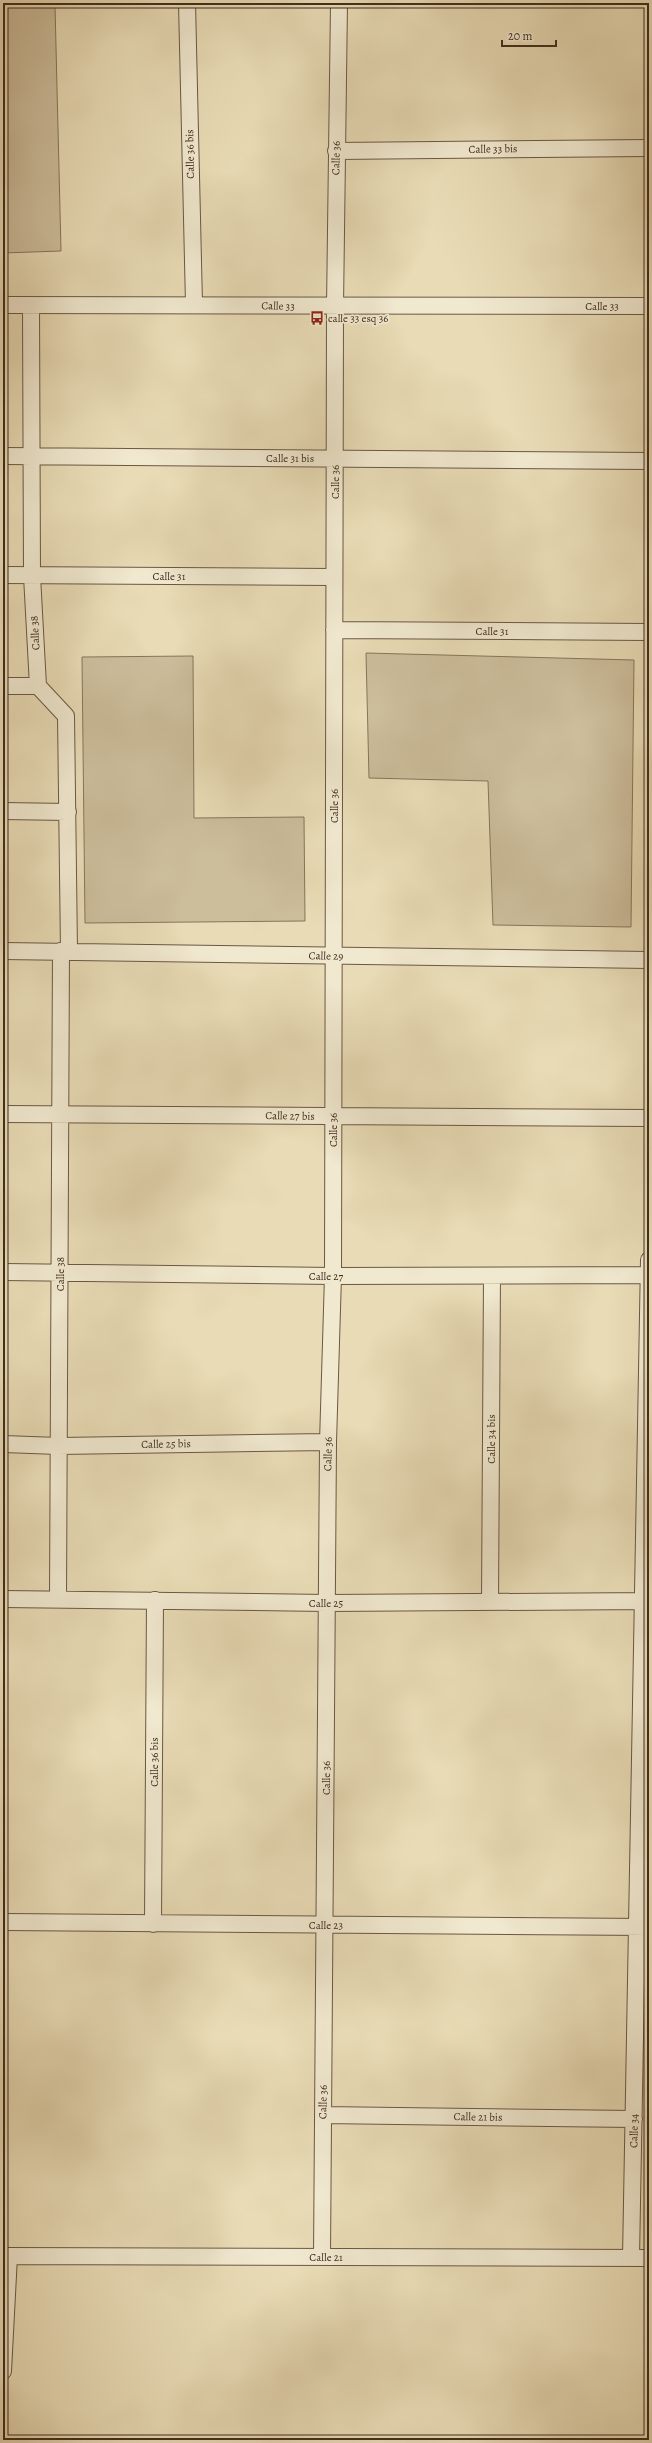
<svg xmlns="http://www.w3.org/2000/svg" width="652" height="2443" font-family="Alegreya,serif">
<style>
.green{fill:#ccbd9b;stroke:#86755c}
.lines{fill:none;stroke-linecap:round;stroke-linejoin:round}
.street-casing{stroke:#6b5844;stroke-width:18}
.street{stroke:#f0e8cf;stroke-width:16}
.labels{text-anchor:middle;dominant-baseline:central;stroke-width:3.5;stroke-linejoin:round;paint-order:stroke}
.street-label{font-size:11px;fill:#412d1e;stroke:#f0e8cf}
.poi-label{font-size:11px;fill:#412d1e;stroke:#f0e8cf;text-anchor:start}
</style>
<rect width="100%" height="100%" fill="#e8dbb5"/>
<filter id="stains"><feTurbulence type="fractalNoise" baseFrequency=".005" numOctaves="4"/><feColorMatrix values="0 0 0 0 .2 0 0 0 0 .09 0 0 0 0 .02 0 0 0 .5 -.17"/></filter>
<radialGradient id="worn" r=".72"><stop offset=".6" stop-color="#630" stop-opacity="0"/><stop offset="1" stop-color="#630" stop-opacity=".3"/></radialGradient>
<!-- green -->
<path class="green" d="M55 6 61 251 3 253V7Z
M366 653 634 660 631 927 493 925 488 781 369 778Z
M193 656 194 818 304 817 305 921 85 923 82 657Z"/>
<g class="lines">
<defs>
<path id="street" d="M187 3 194 304
M336 151 649 148
M3 305 649 306
M31 305 32 576 38 686 66 716 69 951
M3 456 649 461
M3 575 334 577
M334 630 649 632
M3 686H38
M3 811 68 812
M3 951 649 960
M3 1114 649 1118
M3 1272 333 1276 649 1275
M3 1444 59 1446 328 1442
M58 1598 61 951
M3 1599 327 1603 649 1601
M490 1602 492 1276
M3 1922 649 1927
M153 1924 155 1600
M323 2115 634 2119
M3 2256 649 2258
M322 2257 328 1442 333 1276 335 307 339 3
M631 2258 649 1260
M3 2371 9 2256"/>
</defs>
<!-- street casing -->
<use href="#street" class="street-casing"/>
<!-- street -->
<use href="#street" class="street"/>
</g>
<!-- icons -->
<defs>
<symbol id="bus-bare" viewBox="-9 -9 18 18"><path d="M-5-6H5V4H4V6H2V4H-2V6H-4V4H-5ZM-3.5-4V0h7V-4ZM-3.5 1.2v1.5H-2V1.2ZM2 1.2v1.5H3.5V1.2Z" fill="#8f2418" stroke="#f0e8cf" stroke-width="2.5" paint-order="stroke"/></symbol>
</defs>
<g fill-rule="evenodd">
<use href="#bus-bare" x="307" y="308" width="20" height="20"/>
</g>
<g class="labels">
<!-- street labels -->
<g class="street-label">
<text transform="translate(493 149) rotate(-1)">Calle 33 bis</text>
<text transform="translate(190 154) rotate(-91)">Calle 36 bis</text>
<text transform="translate(336 158) rotate(-89)">Calle 36</text>
<text transform="translate(278 306) rotate(1)">Calle 33</text>
<text x="602" y="306">Calle 33</text>
<text x="290" y="458">Calle 31 bis</text>
<text transform="translate(335 482) rotate(-90)">Calle 36</text>
<text x="169" y="576">Calle 31</text>
<text x="492" y="631">Calle 31</text>
<text transform="translate(35 633) rotate(-93)">Calle 38</text>
<text transform="translate(334 806) rotate(-90)">Calle 36</text>
<text transform="translate(326 956) rotate(1)">Calle 29</text>
<text transform="translate(290 1116) rotate(1)">Calle 27 bis</text>
<text transform="translate(333 1130) rotate(-90)">Calle 36</text>
<text transform="translate(60 1274) rotate(-90)">Calle 38</text>
<text x="326" y="1276">Calle 27</text>
<text transform="translate(491 1439) rotate(-90)">Calle 34 bis</text>
<text transform="translate(166 1444) rotate(-1)">Calle 25 bis</text>
<text transform="translate(328 1454) rotate(-89)">Calle 36</text>
<text x="326" y="1603">Calle 25</text>
<text transform="translate(154 1762) rotate(-90)">Calle 36 bis</text>
<text transform="translate(326 1778) rotate(-90)">Calle 36</text>
<text x="326" y="1925">Calle 23</text>
<text transform="translate(323 2102) rotate(-89)">Calle 36</text>
<text transform="translate(478 2117) rotate(1)">Calle 21 bis</text>
<text transform="translate(634 2131) rotate(-89)">Calle 34</text>
<text x="326" y="2257">Calle 21</text>
</g>
<!-- poi labels -->
<g class="poi-label">
<text x="328" y="318">calle 33 esq 36</text>
</g>
</g>
<!-- margin -->
<rect width="652" height="2443" fill="none" stroke="#e8dbb5" stroke-width="16"/>
<rect x="4" y="4" width="644" height="2435" fill="none" stroke="#412d1e" stroke-width="2"/>
<rect x="8" y="8" width="636" height="2427" fill="none" stroke="#412d1e"/>
<!-- scale -->
<path d="M502 40v6h54v-6" fill="none" stroke="#412d1e" stroke-width="2"/>
<text x="508" y="40" font-size="12" fill="#412d1e" stroke="#f0e8cf" stroke-width="3" paint-order="stroke">20 m</text>
<rect width="100%" height="100%" filter="url(#stains)"/>
<rect width="100%" height="100%" fill="url(#worn)"/>
</svg>
